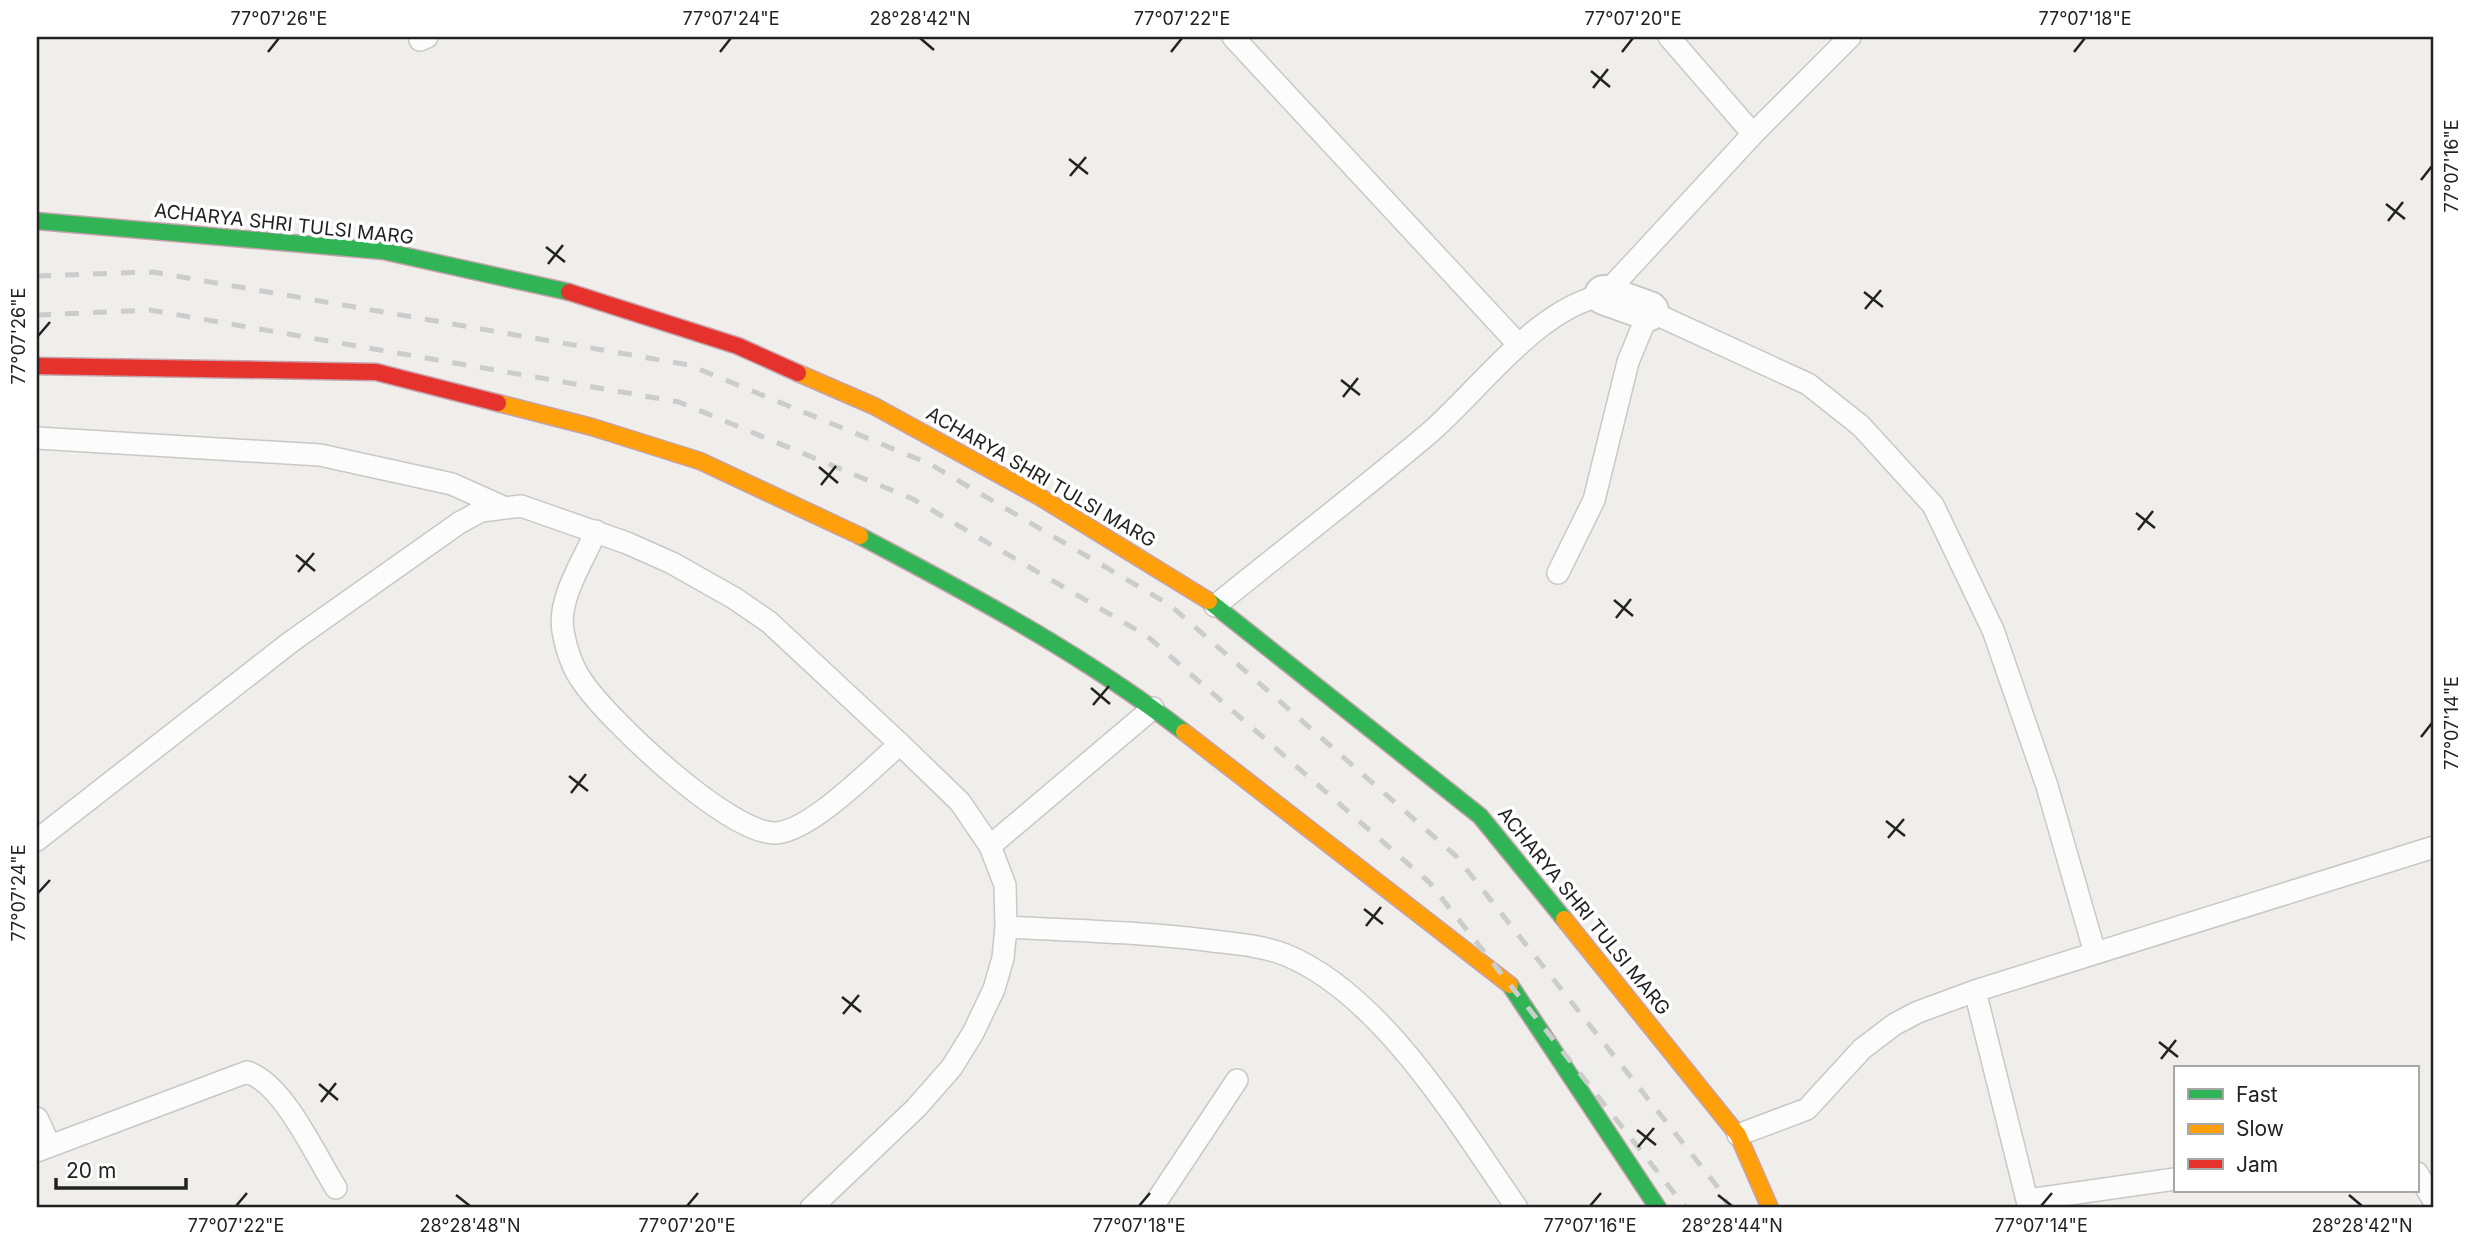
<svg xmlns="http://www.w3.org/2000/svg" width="2471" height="1245" font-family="Inter,sans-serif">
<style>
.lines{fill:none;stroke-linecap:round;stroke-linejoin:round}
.lane-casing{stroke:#c9c8c7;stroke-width:24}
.street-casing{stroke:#c9c8c7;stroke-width:42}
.fast-casing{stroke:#c5a2ac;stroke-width:19}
.slow-casing{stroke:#c5a2ac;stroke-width:19}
.jam-casing{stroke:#c5a2ac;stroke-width:19}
.lane{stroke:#fdfcfc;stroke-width:21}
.street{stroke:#fdfcfc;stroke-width:38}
.fast{stroke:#30b455;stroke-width:16}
.slow{stroke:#ff9f0a;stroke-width:16}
.jam{stroke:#e5322d;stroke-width:16}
.rail{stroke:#ccc;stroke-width:5;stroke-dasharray:14 14;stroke-linecap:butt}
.ticks{fill:none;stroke:#222;stroke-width:2.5}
.labels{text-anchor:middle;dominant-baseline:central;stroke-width:7;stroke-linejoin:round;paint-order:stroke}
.street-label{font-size:19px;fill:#222;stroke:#fff}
.neatline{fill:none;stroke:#222;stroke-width:2.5}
.ticks-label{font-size:18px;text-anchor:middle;fill:#222}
</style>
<rect width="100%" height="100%" fill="#f0eeeb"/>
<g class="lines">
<defs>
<path id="lane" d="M1233 37 1519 345
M1669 37 1753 134
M420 40 427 37
M37 438 320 455 452 484 501 506
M596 531C584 560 557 599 563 631 566 648 572 667 582 681 608 720 730 835 776 833 811 831 872 768 900 744
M1558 573 1594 500 1628 362 1649 311 1808 384 1861 426 1933 505 1993 630 2047 786 2095 953
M1215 606C1285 549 1357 494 1427 435 1478 392 1536 308 1604 295L1753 134 1850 37
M37 840 292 641 459 523 481 511 521 506 627 543 672 563 734 598 769 622 900 744 960 802 990 846 1005 885 1006 927 1003 958 994 989 973 1033 952 1067 916 1108 811 1208
M990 846 1153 708
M1006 927C1075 931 1145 932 1213 941 1238 944 1264 946 1286 955 1383 995 1459 1125 1517 1208
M1975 991 2029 1208
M37 1118 50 1146
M1738 1135 1807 1109 1862 1049 1895 1024 1918 1012 1975 991 2434 847
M37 1151 247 1072C284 1084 315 1155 336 1188
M2417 1173 2434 1201
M2027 1200 2175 1179
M1152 1208 1237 1080"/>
<path id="street" d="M1604 295 1649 311"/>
<path id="fast" d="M37 221 383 251 569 292
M860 536C972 595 1084 655 1184 732
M1209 601 1480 816 1564 919
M1510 985 1658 1208"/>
<path id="slow" d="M798 373 874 406 1040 497 1209 601
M498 403 592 427 700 461 860 536
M1184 732 1510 985
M1564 919 1738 1135 1770 1208"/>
<path id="jam" d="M569 292 738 346 798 373
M37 366 376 372 498 403"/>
</defs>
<!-- lane casing -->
<use href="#lane" class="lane-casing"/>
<!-- street casing -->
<use href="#street" class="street-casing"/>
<!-- fast casing -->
<use href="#fast" class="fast-casing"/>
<!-- slow casing -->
<use href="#slow" class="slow-casing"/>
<!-- jam casing -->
<use href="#jam" class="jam-casing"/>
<!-- lane -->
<use href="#lane" class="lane"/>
<!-- street -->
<use href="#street" class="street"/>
<!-- fast -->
<use href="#fast" class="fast"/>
<!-- slow -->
<use href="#slow" class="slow"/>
<!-- jam -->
<use href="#jam" class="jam"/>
<!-- rail -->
<path class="rail" d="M37 276 153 272 689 365 930 464 1170 605 1456 856 1720 1190 1729 1208
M37 315 150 310 679 402 913 499 1147 636 1429 882 1686 1208"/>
</g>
<!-- ticks -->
<path class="ticks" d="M920 38 934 50M268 52 279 38M720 52 731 38M1171 52 1182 38M1622 52 1633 38M2074 52 2085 38M1591 71 1610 87M1593 88 1608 69M1069 159 1088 174M1070 176 1086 157M2421 180 2432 166M2386 204 2405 219M2388 221 2403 202M546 247 565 262M548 264 563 245M1864 292 1883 307M1865 309 1881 290M38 336 50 322M1341 380 1360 395M1343 397 1358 378M819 467 838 483M821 485 836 466M2136 513 2155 528M2138 530 2153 511M296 555 315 571M298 572 314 553M1614 600 1633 616M1616 618 1631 599M1091 688 1110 704M1093 705 1109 686M2421 737 2432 723M569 776 588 791M571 793 586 774M1886 821 1905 836M1888 838 1904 819M38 893 50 880M1364 909 1383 924M1366 926 1381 907M842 997 861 1012M843 1014 859 995M2159 1042 2178 1057M2161 1059 2176 1040M319 1084 338 1100M321 1102 336 1083M1637 1130 1656 1145M1638 1147 1654 1128M456 1195 470 1206M1718 1195 1732 1206M2349 1195 2362 1206M236 1206 247 1193M687 1206 698 1193M1139 1206 1150 1193M1590 1206 1601 1193M2041 1206 2052 1193"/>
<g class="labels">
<!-- street labels -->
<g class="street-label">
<text transform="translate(284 224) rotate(6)">ACHARYA SHRI TULSI MARG</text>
<text transform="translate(1041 477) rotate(30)">ACHARYA SHRI TULSI MARG</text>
<text transform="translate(1584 911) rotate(51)">ACHARYA SHRI TULSI MARG</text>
</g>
</g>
<!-- border -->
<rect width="2471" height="1245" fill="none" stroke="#ffffff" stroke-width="77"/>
<!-- legend -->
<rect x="2174" y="1066" width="245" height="126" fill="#ffffff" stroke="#a7a7a7" stroke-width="2"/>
<rect x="2188" y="1089" width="35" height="10" fill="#30b455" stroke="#a7a7a7" stroke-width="2"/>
<text x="2236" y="1102" font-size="21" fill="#222222">Fast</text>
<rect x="2188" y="1124" width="35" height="10" fill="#ff9f0a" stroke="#a7a7a7" stroke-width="2"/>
<text x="2236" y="1136" font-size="21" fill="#222222">Slow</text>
<rect x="2188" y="1159" width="35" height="10" fill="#e5322d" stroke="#a7a7a7" stroke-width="2"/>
<text x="2236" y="1172" font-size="21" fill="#222222">Jam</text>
<!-- scale -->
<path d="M56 1178v10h130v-10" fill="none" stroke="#222222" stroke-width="3.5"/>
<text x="66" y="1178" font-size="21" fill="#222222" stroke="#ffffff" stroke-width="5" paint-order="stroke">20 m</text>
<rect x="38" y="38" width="2394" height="1168" class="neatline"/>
<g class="ticks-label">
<text x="279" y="25">77°07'26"E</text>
<text x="731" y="25">77°07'24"E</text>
<text x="920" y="25">28°28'42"N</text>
<text x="1182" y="25">77°07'22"E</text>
<text x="1633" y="25">77°07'20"E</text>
<text x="2085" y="25">77°07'18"E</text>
<text transform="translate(2452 166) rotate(-90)" y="6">77°07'16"E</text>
<text transform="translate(19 336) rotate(-90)" y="6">77°07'26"E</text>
<text transform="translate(2452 723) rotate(-90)" y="6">77°07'14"E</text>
<text transform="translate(19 893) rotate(-90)" y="6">77°07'24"E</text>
<text x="236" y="1232">77°07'22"E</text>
<text x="470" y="1232">28°28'48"N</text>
<text x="687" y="1232">77°07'20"E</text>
<text x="1139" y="1232">77°07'18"E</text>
<text x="1590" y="1232">77°07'16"E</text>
<text x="1732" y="1232">28°28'44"N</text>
<text x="2041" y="1232">77°07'14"E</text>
<text x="2362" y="1232">28°28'42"N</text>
</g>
</svg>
